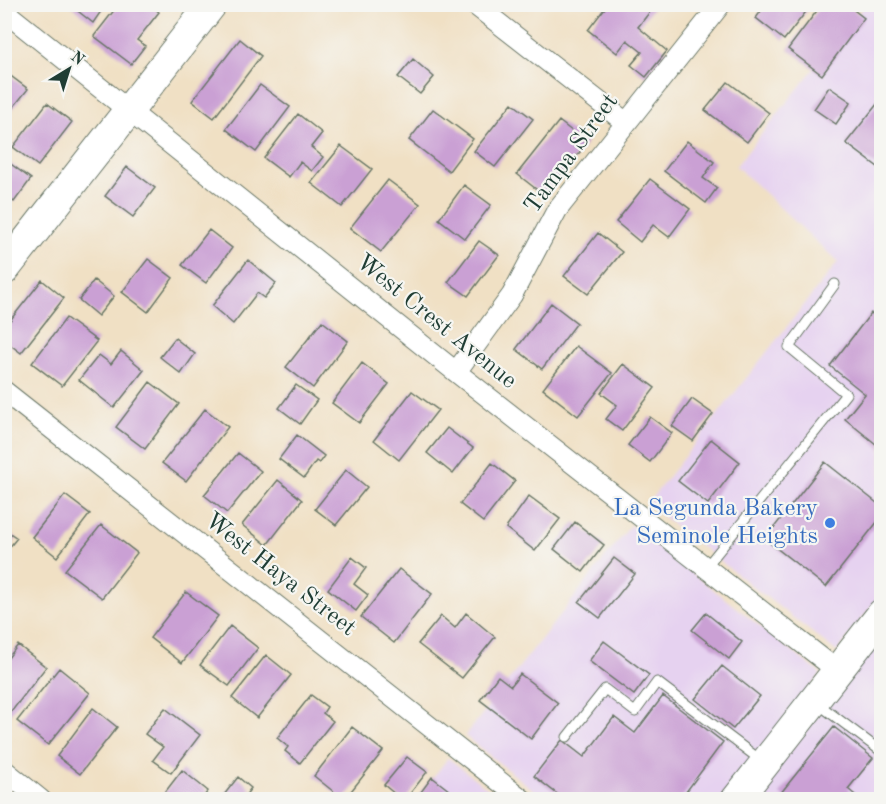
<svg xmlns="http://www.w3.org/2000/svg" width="886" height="804" font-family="'Old Standard TT',serif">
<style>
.built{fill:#e6d2f0}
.building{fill:#caa0d4}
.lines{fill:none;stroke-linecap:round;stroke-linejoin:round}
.service-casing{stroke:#687666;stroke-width:11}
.minor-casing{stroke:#687666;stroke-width:22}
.primary-casing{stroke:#687666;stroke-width:32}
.service{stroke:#fff;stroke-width:9}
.minor{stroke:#fff;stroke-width:20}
.primary{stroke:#fff;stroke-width:30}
.shop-dot{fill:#3f7fe0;stroke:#f6f6f2;stroke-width:2}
.labels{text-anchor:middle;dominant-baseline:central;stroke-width:4.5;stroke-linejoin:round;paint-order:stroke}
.street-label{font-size:24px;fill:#1f3d34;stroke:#f6f6f2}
.shop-label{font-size:24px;fill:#366cbe;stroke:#f6f6f2;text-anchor:end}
</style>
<rect width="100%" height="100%" fill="#f6f6f2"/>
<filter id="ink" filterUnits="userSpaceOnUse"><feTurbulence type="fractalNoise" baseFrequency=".0167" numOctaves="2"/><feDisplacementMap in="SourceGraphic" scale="12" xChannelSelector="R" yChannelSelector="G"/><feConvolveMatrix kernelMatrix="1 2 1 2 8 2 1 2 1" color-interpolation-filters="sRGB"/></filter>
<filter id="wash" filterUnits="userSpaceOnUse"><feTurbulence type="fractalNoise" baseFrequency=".008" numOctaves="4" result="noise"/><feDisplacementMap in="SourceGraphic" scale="24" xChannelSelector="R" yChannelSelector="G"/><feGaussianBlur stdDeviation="1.35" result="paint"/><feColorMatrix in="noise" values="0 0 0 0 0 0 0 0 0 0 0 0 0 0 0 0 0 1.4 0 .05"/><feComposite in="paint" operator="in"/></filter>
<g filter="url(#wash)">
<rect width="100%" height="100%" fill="#f0e0c4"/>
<!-- built -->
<path class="built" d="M865 5H872L882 12 881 594 837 652 647 504 838 262 736 166Z
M631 525 821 674 721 799H545L465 736Z
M881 634V799L751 800Z
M448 758 501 799 416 800Z"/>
<g id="blocks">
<!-- building -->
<path class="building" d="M69 4H106L93 23Z
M119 4H149L159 12 137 40 145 46 131 64 94 36Z
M608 4H656L638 27 667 51 646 77 631 65 642 52 627 40 617 53 588 30Z
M766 4H812L784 40 756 18Z
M822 4H846L864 18 822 75 788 49Z
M240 39 261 56 214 118 192 101Z
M413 59 434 77 420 94 398 77Z
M4 71 28 89 4 119Z
M728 82 769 113 747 142 705 110Z
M260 85 290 107 256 152 226 129Z
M829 87 851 102 836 124 814 109Z
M882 98V170L846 143Z
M47 103 72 122 38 166 13 147Z
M512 103 533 119 495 167 474 151Z
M433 109 473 139 449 171 409 140Z
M298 114 322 133 311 147 323 157 312 171 300 162 289 177 264 158Z
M559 121 587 143 545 196 517 174Z
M687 141 714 162 703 178 717 188 706 203 664 171Z
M341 146 372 169 342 207 311 183Z
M4 159 31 179 14 202 4 194Z
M127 167 155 188 133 217 105 196Z
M650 179 690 209 669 237 653 225 640 242 616 222Z
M388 180 420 204 381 252 350 228Z
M464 185 491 205 465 239 439 219Z
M209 230 232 248 206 283 182 265Z
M598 233 622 252 588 294 564 276Z
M479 241 499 255 468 296 448 282Z
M148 259 173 278 148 312 122 292Z
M248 260 276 283 264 298 257 293 233 324 212 306Z
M42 280 64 298 21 353 4 340V328Z
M94 280 114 296 98 316 79 300Z
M551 303 577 323 542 369 516 349Z
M871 313 882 321V449L845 419 865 394 830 366Z
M66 318 97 341 62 386 32 363Z
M322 321 348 341 313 388 286 367Z
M175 338 195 354 181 374 160 357Z
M576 346 612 373 578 416 543 389Z
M121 351 144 370 114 408 79 380 99 355 111 364Z
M362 363 389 384 359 423 332 403Z
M623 364 655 388 622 431 606 419 617 405 601 393Z
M150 382 179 404 145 449 116 427Z
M296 385 317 400 300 424 279 408Z
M412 391 438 410 399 460 374 440Z
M692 399 713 414 693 441 672 426Z
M205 409 228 427 186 481 162 463Z
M650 417 672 433 650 462 628 445Z
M447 428 473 448 453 474 427 453Z
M297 435 324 456 319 463 316 461 304 478 279 459Z
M711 439 740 462 708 504 678 481Z
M238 453 261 471 227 513 204 495Z
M825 462 882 507V516L826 587 765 539Z
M492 463 515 481 483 522 460 504Z
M346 470 367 487 336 525 315 509Z
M278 480 302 500 267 545 242 525Z
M65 495 90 514 57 557 32 537Z
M529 496 560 519 535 551 506 528Z
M575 522 604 545 583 572 554 549Z
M101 525 137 553 102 598 65 570Z
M4 529 17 538 4 554Z
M352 557 366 568 354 584 368 595 356 611 328 589Z
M614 558 635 574 600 618 579 602Z
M399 569 432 594 394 643 361 617Z
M186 592 218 616 182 663 150 638Z
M466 613 495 637 462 678 418 644 441 616 455 628Z
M706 613 742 642 729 659 692 630Z
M230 626 258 648 229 686 200 665Z
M604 641 649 675 634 695 589 661Z
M18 645 46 667 8 716 4 713V663Z
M266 655 291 675 257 718 232 698Z
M722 666 760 696 733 729 695 699Z
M59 668 90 693 48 745 17 721Z
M520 674 558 703 531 739 480 700 498 676 511 686Z
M311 695 327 707 323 713 333 721 300 763 285 751 288 747 277 738Z
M663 696 723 742 680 800H565L534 776 562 740 584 757 614 717 635 733Z
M93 708 117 727 80 774 57 756Z
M165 708 200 735 171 773 153 760 163 747 145 734Z
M352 727 383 751 344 800 314 776Z
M834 727 873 758 848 789 861 800H786L780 794Z
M407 757 427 772 405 800H402L384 785Z
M182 770 208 791 201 800H159Z
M238 777 251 788 242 800H220Z
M432 777 459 798 458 800H415Z"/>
</g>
</g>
<g filter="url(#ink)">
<use href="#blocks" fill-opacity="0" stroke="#687666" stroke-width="1.5"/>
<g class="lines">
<defs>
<path id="service" d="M706 567 846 394 789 347 835 284
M817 703 882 752
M567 737 605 689 635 712 657 682 763 762"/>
<path id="minor" d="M474 4 625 122
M4 11 456 372 838 671
M456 372 512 295 557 210 721 4
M4 391 523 800
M4 770 41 800"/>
<path id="primary" d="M4 270 212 4
M736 800 882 614"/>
</defs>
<!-- service casing -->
<use href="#service" class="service-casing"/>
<!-- minor casing -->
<use href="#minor" class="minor-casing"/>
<!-- primary casing -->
<use href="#primary" class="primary-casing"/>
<!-- service -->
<use href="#service" class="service"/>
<!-- minor -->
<use href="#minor" class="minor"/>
<!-- primary -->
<use href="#primary" class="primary"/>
</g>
</g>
<!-- markers -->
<circle class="shop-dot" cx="830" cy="523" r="6"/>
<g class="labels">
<!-- street labels -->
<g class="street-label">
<text transform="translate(572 154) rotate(-54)">Tampa Street</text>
<text transform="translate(436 322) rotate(39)">West Crest Avenue</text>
<text transform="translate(280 575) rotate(38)">West Haya Street</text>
</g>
<!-- shop labels -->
<g class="shop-label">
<text x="818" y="509">La Segunda Bakery<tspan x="818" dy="28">Seminole Heights</tspan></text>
</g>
</g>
<!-- margin -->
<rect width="886" height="804" fill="none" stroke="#f6f6f2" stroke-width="24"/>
<!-- north arrow -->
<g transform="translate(69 69) rotate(38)" stroke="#f6f6f2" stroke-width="4.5" paint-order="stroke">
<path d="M0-4.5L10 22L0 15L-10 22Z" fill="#1f3d34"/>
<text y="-9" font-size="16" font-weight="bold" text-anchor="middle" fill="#1f3d34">N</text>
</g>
</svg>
